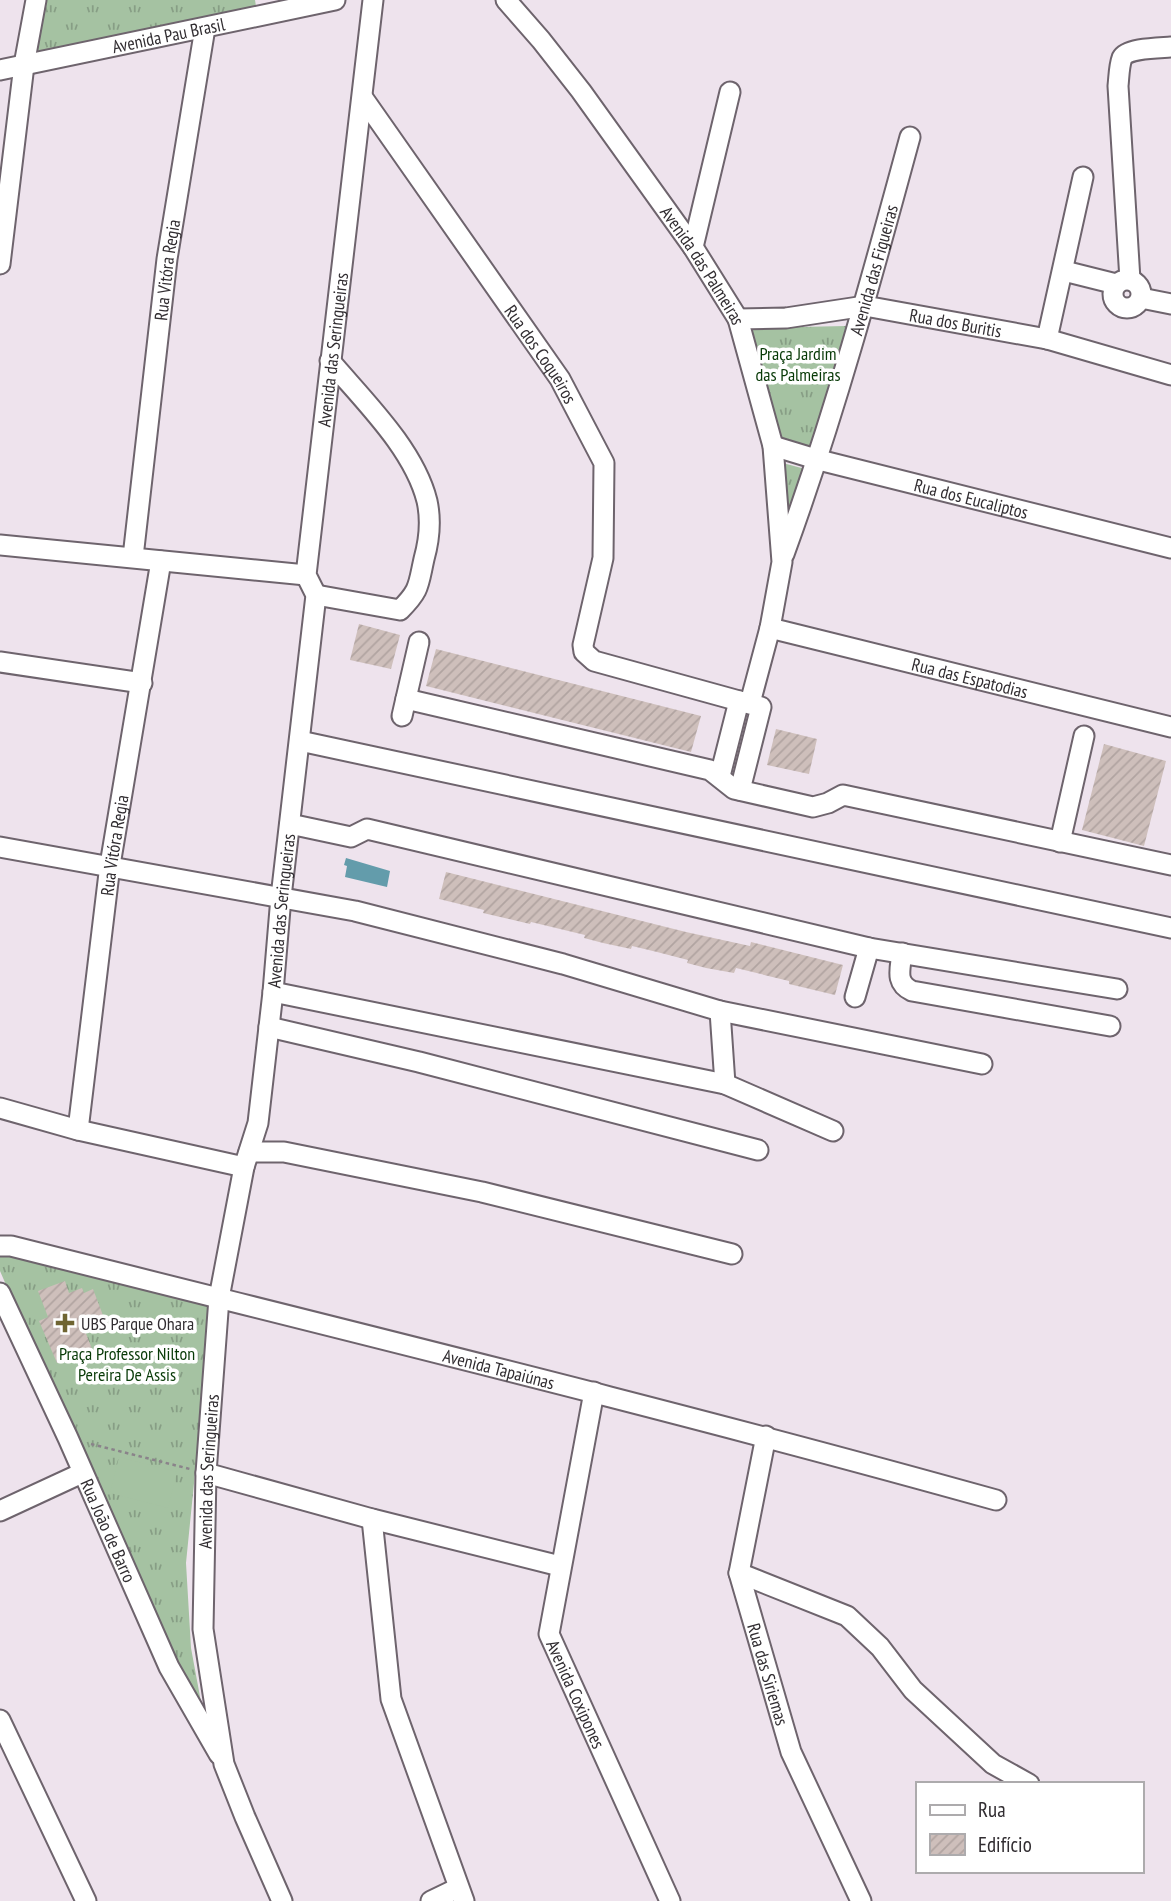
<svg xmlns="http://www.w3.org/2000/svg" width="1171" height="1901" font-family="'PT Sans Narrow',sans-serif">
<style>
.grass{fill:url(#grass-tufts)}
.pitch{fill:#a5c2a2}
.water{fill:#639cab}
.building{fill:url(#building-hatch)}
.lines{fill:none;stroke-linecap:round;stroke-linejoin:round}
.minor-casing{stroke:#6e646d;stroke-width:23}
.path{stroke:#8a838a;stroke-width:2.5;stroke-dasharray:3.5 3.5;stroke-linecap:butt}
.minor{stroke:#fff;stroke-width:19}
.poi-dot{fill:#6f6532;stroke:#fff;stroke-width:2.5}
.labels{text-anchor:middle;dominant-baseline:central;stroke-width:7;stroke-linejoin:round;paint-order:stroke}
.street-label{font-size:18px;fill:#312d31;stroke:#fff}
.park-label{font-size:18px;fill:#083a07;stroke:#fff}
.poi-label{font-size:18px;fill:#312d31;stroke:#fff;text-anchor:start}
</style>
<defs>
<pattern id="grass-tufts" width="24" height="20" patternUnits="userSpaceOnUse" patternTransform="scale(1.75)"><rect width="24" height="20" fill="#a5c2a2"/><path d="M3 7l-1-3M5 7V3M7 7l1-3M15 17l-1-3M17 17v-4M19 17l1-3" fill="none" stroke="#879e85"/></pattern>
<pattern id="building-hatch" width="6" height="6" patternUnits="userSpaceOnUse" patternTransform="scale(1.75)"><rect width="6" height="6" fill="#cebfbb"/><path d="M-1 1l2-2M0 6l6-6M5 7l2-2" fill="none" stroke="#b1a4a1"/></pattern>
</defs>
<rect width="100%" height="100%" fill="#eee3ed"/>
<!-- grass -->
<path class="grass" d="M45 0H255L256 6 34 52Z
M846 326 813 453 778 442 760 361 746 328Z
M779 462 809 470 785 539Z
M0 1250 212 1304 186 1563 191 1648 201 1702H198L170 1662 0 1271Z"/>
<!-- pitch -->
<path class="pitch" d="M119 1457 177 1472 168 1508 110 1493Z"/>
<!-- water -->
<path class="water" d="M346 858 390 871 387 887 345 877 347 866 344 865Z"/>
<!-- building -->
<path class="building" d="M359 624 400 635 391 669 350 660Z
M436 649 701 716 691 752 426 686Z
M776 729 817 739 809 774 767 765Z
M1104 744 1166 761 1144 846 1082 830Z
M446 872 686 932 750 946 751 942 843 965 835 995 789 984V981L736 968 734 973 706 968 687 963 688 960 657 952 632 946 631 949 603 943 584 938 585 935 531 922 530 924 483 913 484 910 439 899Z
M65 1281 69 1293 82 1288 84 1293 93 1289 104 1318 83 1326 94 1354 69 1363 67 1359 57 1363 39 1321 48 1317 38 1291Z"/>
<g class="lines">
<defs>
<g id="minor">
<path id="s1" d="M506 0 541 40 581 91 693 247 738 319 773 446 782 562 770 628 750 703"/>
<path id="s2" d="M0 70 335 0"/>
<path id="s3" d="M363 98 560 379 604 463 603 558 583 645 584 652 594 661 761 707 740 790"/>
<path d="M693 247 730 92"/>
<path d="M0 264 24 65 36 0"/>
<path d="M1064 271 1116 284"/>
<circle cx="1127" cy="294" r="14"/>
<path d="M1130 280 1118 86C1119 77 1119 66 1122 58 1127 48 1160 48 1171 47"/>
<path d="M1141 298 1171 304"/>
<path id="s4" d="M738 319 786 318 865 306 1047 339 1171 375"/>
<path d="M1047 339 1083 177"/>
<path id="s5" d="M773 446 819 460 1171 548"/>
<path d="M0 545 306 575"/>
<path id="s6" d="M784 554C834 417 872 277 910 137"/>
<path id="s7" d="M133 557 167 259 205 28"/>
<path d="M316 595 400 610C420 590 418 586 424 559 429 541 431 519 427 501 414 449 364 401 330 361"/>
<path id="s8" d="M770 628 1171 727"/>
<path d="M0 662 142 683"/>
<path d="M406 699 710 770 734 789 813 807 828 803 843 795 1171 865"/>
<path d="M402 716 419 642"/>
<path d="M300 741 1171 928"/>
<path d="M720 776 739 701"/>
<path d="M290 824 351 837 367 829 869 948 1117 989"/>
<path d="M1060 842 1084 736"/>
<path d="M0 847 355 911 563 964 720 1011 725 1084"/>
<path d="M902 953C900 970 895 983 912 991L1110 1026"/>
<path d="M273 992 725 1084 833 1131"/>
<path d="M855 997 869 948"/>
<path d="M720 1011 982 1064"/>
<path d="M269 1027 419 1062 758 1150"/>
<path d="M0 1108 78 1130 244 1167"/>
<path id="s9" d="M78 1130 110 865 161 561"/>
<path d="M249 1152H284L482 1192 732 1254"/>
<path id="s10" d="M0 1246H11C340 1329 670 1409 996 1500"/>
<path id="s11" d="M0 1293 68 1438 169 1667 219 1754"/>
<path id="s12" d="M594 1392 549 1634 670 1901"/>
<path id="s13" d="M766 1436 739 1573 791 1752 861 1901"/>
<path d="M206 1473 372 1519 560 1566"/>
<path d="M0 1511 82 1473"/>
<path d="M372 1519 391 1699 464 1901"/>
<path d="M739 1573 847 1616 880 1647 913 1690 993 1764 1029 1784"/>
<path d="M0 1720 86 1901"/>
<path id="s14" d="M282 1901 245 1817 224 1764 203 1629 206 1473 219 1298 244 1167 258 1123 273 992 281 897 316 595 306 575 373 0"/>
<path d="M431 1901 458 1888"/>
</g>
</defs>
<!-- minor casing -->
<use href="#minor" class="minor-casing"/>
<!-- path -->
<path class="path" d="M91 1444 190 1469"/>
<!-- minor -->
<use href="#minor" class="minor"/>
</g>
<!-- markers -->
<path class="poi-dot" d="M61.5 1312.5h7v7h7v7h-7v7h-7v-7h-7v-7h7z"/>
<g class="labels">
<!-- street labels -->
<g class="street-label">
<text stroke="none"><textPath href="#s2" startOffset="172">Avenida Pau Brasil</textPath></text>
<text stroke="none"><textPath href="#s1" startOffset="331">Avenida das Palmeiras</textPath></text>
<text stroke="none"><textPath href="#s6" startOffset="298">Avenida das Figueiras</textPath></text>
<text stroke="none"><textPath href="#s7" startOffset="289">Rua Vitóra Regia</textPath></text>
<text stroke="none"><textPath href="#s4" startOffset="220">Rua dos Buritis</textPath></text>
<text stroke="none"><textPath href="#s14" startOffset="1577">Avenida das Seringueiras</textPath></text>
<text stroke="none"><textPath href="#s3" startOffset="312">Rua dos Coqueiros</textPath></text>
<text stroke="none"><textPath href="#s5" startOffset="205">Rua dos Eucaliptos</textPath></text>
<text stroke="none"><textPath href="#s8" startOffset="206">Rua das Espatodias</textPath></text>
<text stroke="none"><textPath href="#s9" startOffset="287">Rua Vitóra Regia</textPath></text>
<text stroke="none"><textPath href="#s14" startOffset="1010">Avenida das Seringueiras</textPath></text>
<text stroke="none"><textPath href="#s10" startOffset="514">Avenida Tapaiúnas</textPath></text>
<text stroke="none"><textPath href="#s14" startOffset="443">Avenida das Seringueiras</textPath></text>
<text stroke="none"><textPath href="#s11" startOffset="261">Rua João de Barro</textPath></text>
<text stroke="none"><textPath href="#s13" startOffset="245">Rua das Siriemas</textPath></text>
<text stroke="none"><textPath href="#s12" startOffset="312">Avenida Coxipones</textPath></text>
</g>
<!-- park labels -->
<g class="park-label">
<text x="798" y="353">Praça Jardim<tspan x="798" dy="21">das Palmeiras</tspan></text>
<text x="127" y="1353">Praça Professor Nilton<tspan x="127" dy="21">Pereira De Assis</tspan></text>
</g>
<!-- poi labels -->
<g class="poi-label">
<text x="81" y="1323">UBS Parque Ohara</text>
</g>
</g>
<!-- legend -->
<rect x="916" y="1782" width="228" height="91" fill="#ffffff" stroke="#adabad" stroke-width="2"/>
<rect x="930" y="1805" width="35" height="10" fill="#ffffff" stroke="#adabad" stroke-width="2"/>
<text x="978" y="1817" font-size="21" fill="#312d31">Rua</text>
<rect x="930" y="1834" width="35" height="21" fill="url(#building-hatch)" stroke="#adabad" stroke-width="2"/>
<text x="978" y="1852" font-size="21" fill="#312d31">Edifício</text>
</svg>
